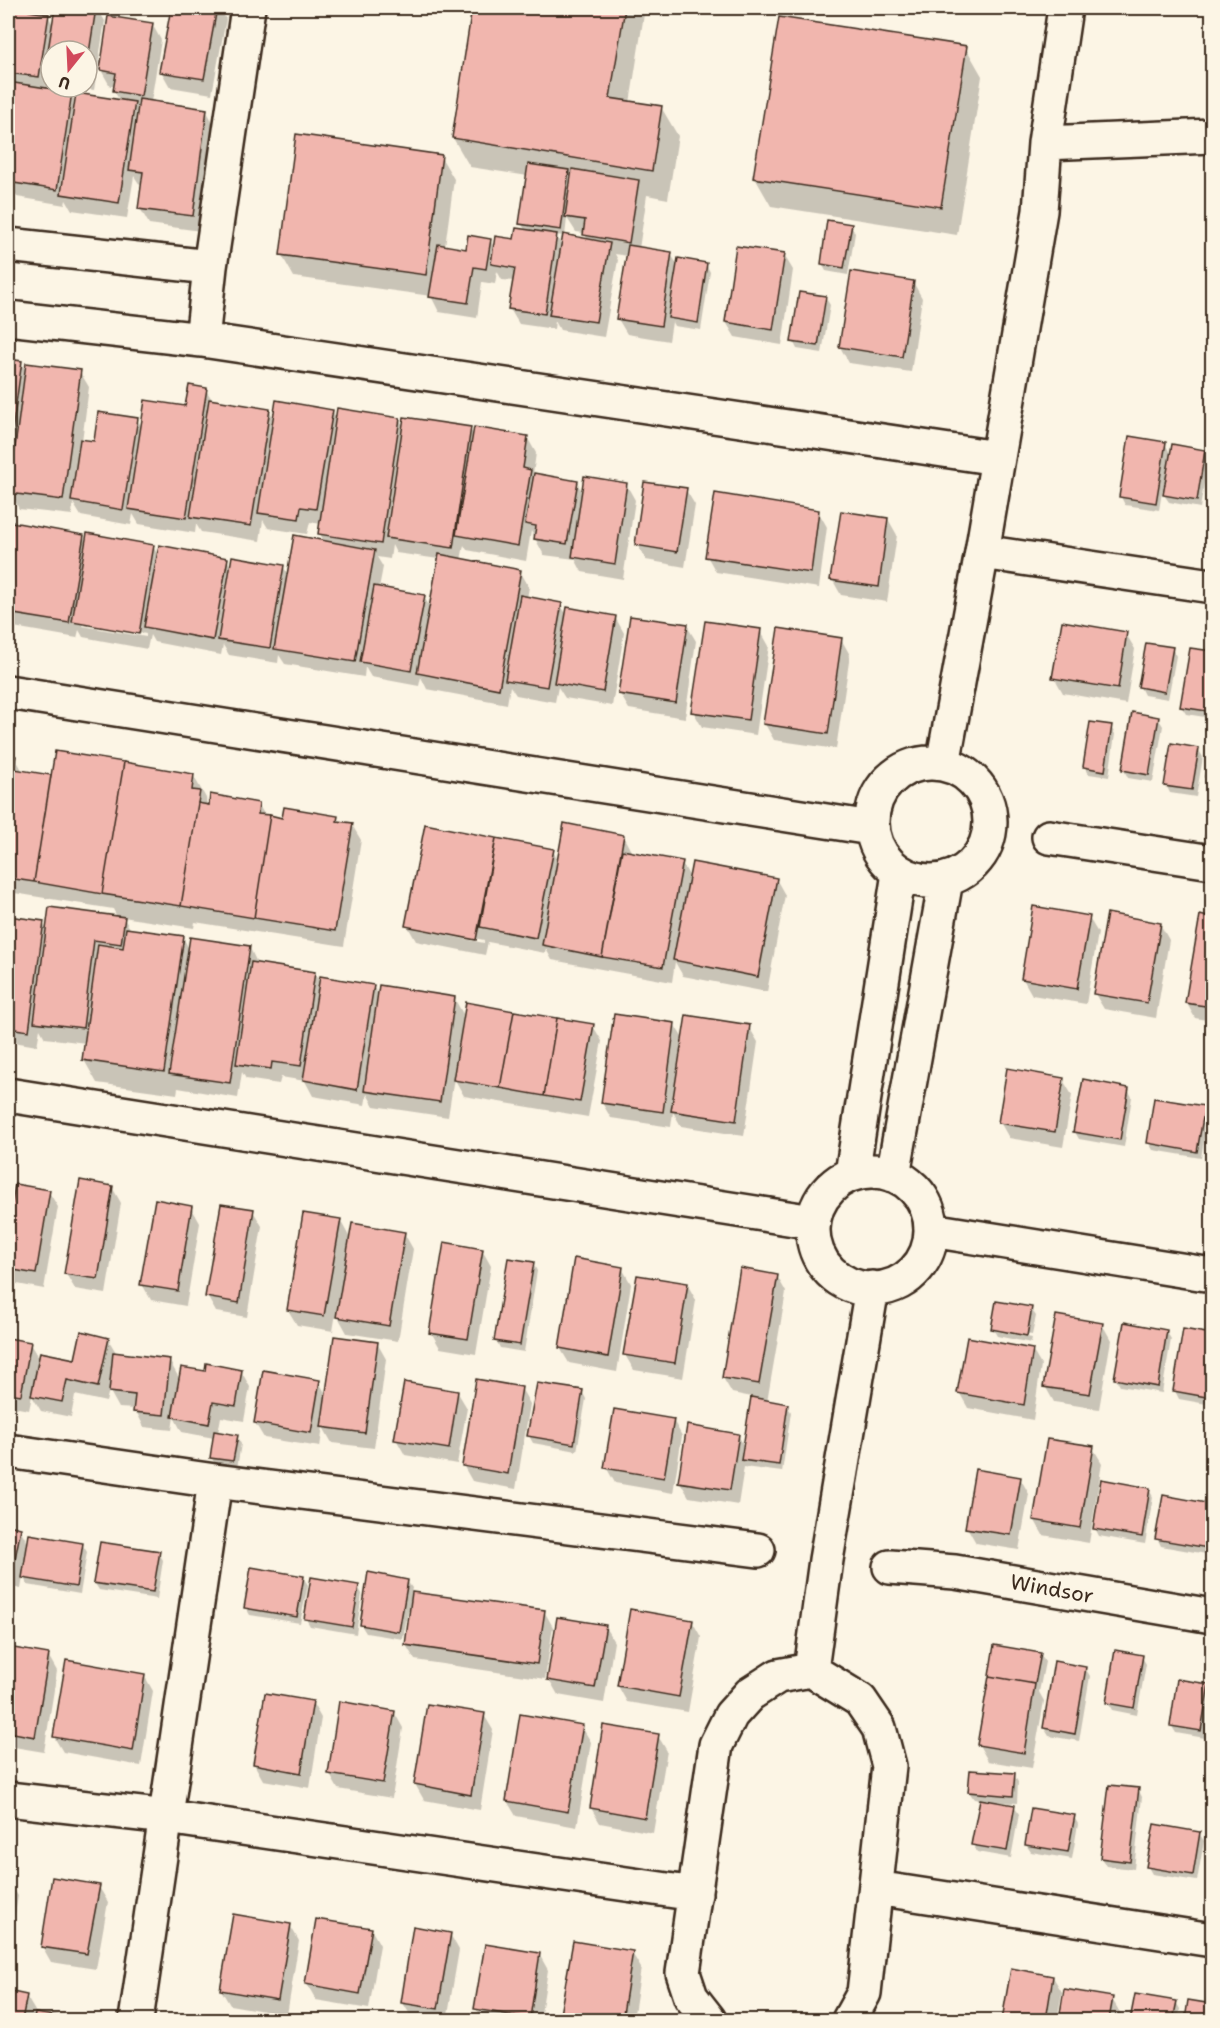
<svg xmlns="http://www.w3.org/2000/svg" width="1220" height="2028" font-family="'Shantell Sans',sans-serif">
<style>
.shadow{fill:#0003;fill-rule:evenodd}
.building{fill:#f1b6ae;stroke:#3b2a1e;stroke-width:1.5}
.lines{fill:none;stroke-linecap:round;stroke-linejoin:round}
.minor-casing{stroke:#3b2a1e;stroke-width:38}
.minor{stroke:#fcf5e5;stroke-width:33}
.labels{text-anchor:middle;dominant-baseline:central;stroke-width:5;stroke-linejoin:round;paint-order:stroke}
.street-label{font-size:21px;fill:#3b2a1e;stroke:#fcf5e5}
</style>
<rect width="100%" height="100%" fill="#fcf5e5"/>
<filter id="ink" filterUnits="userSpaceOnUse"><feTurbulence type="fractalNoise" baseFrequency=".0167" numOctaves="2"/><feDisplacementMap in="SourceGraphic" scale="12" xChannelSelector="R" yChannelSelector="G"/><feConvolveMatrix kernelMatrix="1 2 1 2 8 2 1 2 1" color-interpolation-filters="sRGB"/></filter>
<g filter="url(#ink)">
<!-- shadow -->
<path class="shadow" d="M8 8H38L39 14 48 15 53 25 56 8H97L105 21 94 90 75 87H87V51H51V76L50 74 48 90 71 94 76 103 120 101 114 91 115 86H110L101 70 152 24 161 40 151 102 206 110 215 126 201 231 149 224 140 208 143 186 140 185 134 176 127 218 72 210 66 200 65 205 17 197 8 181 11 160H8Z
M173 8H219L226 19 212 94 170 87 161 71Z
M474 8H645L630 103 661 107 678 136 668 199 647 195 639 249 671 254 678 266 706 264 710 272 701 330 674 326 672 322 669 341 627 334 618 319 628 256 615 254 618 260 604 337 560 330 555 321 554 329 519 324 510 309 514 281 502 280 497 271 495 284 482 282 477 318 439 312 431 296 294 277 281 254 441 157 454 179 445 247 467 250 490 240 495 248 515 241 526 231 521 223 528 176 470 167 453 138ZM567 218 576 232 584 233 588 240 565 236ZM556 235 564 236 562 246Z
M966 48 982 76 957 235 771 206 755 178Z
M851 226 855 233 848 275 826 271 822 264Z
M784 255 793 270 782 345 735 337 726 322Z
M913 282 922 298 911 372 849 363 840 347Z
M825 297 830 305 822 353 797 349 793 341Z
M8 361 21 363 27 372H80L89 387 82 441 95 443 137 419 142 428 186 408 206 390 213 401 269 410 274 418 332 411 337 419H399L404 427 470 429 474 436 527 437 536 453 533 475 577 483 583 493 626 484 635 500 623 579 582 572 575 559 544 555 531 531 526 561 467 550 464 545 461 560 520 571 529 587 527 598 561 605 567 616 615 617 624 633 612 706 565 698 558 687 555 702 516 695 510 686 507 704 427 689 421 677 419 686 371 677 365 667 364 677 285 664 279 655 278 663 229 655 223 645 221 655 154 642 150 635 147 649 83 637 79 630 77 638 8 626V530L11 537 83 536 87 543 153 546 158 555 227 559 231 567 283 566 289 576 325 543 320 534 321 524 310 522 307 534 268 528 263 520 260 541 201 532 196 524 195 533 139 524 133 514 131 525 81 516 73 503 72 515 19 509 13 497 11 509 8 508V496H10V494L8 493ZM392 545 396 553 439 559 430 607 424 597 379 588 383 567 377 557 390 559ZM83 622 146 634V637L83 626Z
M1165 443 1171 455 1204 451 1208 459 1200 508 1169 502 1162 492 1159 510 1125 505 1121 497Z
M1212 480V521L1207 513Z
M686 490 695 505 685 567 646 560 637 544Z
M818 511 827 527 819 588 716 572 707 556Z
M888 519 897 535 887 602 841 595 832 579Z
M687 626 696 641 685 718 629 709 620 694Z
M760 630 769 646 756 735 702 727 693 711Z
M1126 634 1135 649 1126 704 1063 693 1054 677Z
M841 639 850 655 836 749 774 740 765 724Z
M1172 648 1176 656 1168 699 1144 695 1140 687Z
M1191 649 1212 653V707L1211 718 1186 714 1181 706Z
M1158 718 1163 726 1153 782 1128 778 1124 770Z
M1111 727 1115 734 1109 777 1089 774 1084 766Z
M1212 742V785L1206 777Z
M1198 749 1203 757 1196 797 1170 793 1166 785Z
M8 755 15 757 23 772 52 777 193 775 206 798 207 806 258 804 266 817 283 819 337 818 339 822 352 825 361 840 344 946 195 922 194 928 123 917 131 930 183 937 189 949 250 948 258 965 315 974 320 984 373 986 379 996 454 998 463 1014 461 1028 593 1026 602 1041 588 1117 464 1096 454 1078 448 1117 374 1106 367 1094 365 1105 313 1096 305 1081 281 1077 279 1084 246 1079 242 1072 238 1098 178 1088 177 1094 97 1083 84 1060 86 1043 45 1038 40 1029 37 1046 8 1041V918L43 923 48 931 117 917 113 909 8 892Z
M1212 801V845L1206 838Z
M426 826 553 851 558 861 623 836 632 853 682 863 690 877 776 879 785 895 767 992 683 976 675 962 672 982 552 960 546 949 545 953 488 942 485 955 416 941 407 925ZM416 926 484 940V943L416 929Z
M1201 917 1212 919V1021L1195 1018 1186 1002Z
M1089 918 1098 933 1086 1004 1032 995 1023 979Z
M1160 924 1169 940 1156 1018 1104 1009 1095 994Z
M674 1024 684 1040 749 1027 758 1042 744 1136 681 1126 673 1112 671 1127 611 1118 602 1103Z
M1063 1080 1072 1095 1063 1147 1009 1138 1000 1122Z
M1128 1089 1132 1097 1124 1147 1079 1139 1075 1132Z
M1204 1108 1208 1115 1201 1158 1153 1150 1148 1142Z
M16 1186 49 1192 58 1207 44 1289 12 1283 8 1275V1240Z
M112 1187 121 1203 106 1294 75 1289 66 1274Z
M191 1207 200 1223 186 1306 151 1300 142 1284Z
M253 1211 262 1226 247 1317 216 1312 207 1296Z
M340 1220 351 1240 404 1233 413 1249 398 1341 347 1333 336 1313 333 1331 297 1325 288 1310Z
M482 1250 491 1266 476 1354 440 1348 431 1332Z
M533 1263 537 1271 524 1352 500 1348 496 1340Z
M622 1268 631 1284 617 1372 569 1363 560 1348Z
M777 1276 786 1292 767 1402 787 1405 791 1412 782 1472 744 1467 738 1505 689 1497 680 1482 738 1435 744 1446 752 1397 732 1393 723 1378Z
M687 1284 696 1300 683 1378 634 1370 625 1355Z
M1031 1309 1036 1316 1032 1335 996 1328V1331L1032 1338 1031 1343 997 1336 993 1329Z
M1102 1324 1111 1340 1099 1409 1054 1402 1045 1386Z
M1166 1331 1171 1339 1162 1393 1120 1386 1116 1379Z
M1185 1331 1212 1335V1405L1179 1399 1175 1391Z
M8 1339 30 1344 40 1360 76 1361 108 1339 117 1354 169 1360 180 1380 206 1373 241 1371 250 1387 244 1421 221 1417 218 1433 237 1437 241 1444 237 1468 216 1465 211 1457 214 1438 182 1432 174 1417 172 1430 144 1427 135 1409 119 1408 109 1390 106 1402 75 1395 71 1417 41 1411 32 1396 29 1410 8 1406Z
M377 1343 386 1359 374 1448 332 1443 323 1427 320 1447 264 1438 255 1423 319 1382 327 1396Z
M1032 1350 1041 1365 1033 1420 968 1408 959 1392Z
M521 1388 530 1404 516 1489 472 1481 463 1465Z
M582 1391 586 1399 577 1451 533 1443 529 1436Z
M458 1393 467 1408 457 1464 405 1455 396 1439Z
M673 1420 682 1436 673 1493 615 1483 606 1467Z
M1093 1448 1102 1463 1089 1543 1043 1535 1034 1519Z
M1020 1478 1029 1494 1019 1550 976 1543 967 1527Z
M1149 1489 1153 1497 1145 1544 1099 1536 1095 1528Z
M1164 1497 1212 1505V1555L1161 1546 1157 1538Z
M8 1527 20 1529 29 1545 82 1544 87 1552 80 1594 28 1585 23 1577 21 1589 8 1586Z
M159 1553 163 1560 157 1599 99 1590 94 1582Z
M303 1577 308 1585 300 1623 250 1615 246 1608Z
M407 1581 412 1588 411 1593 544 1611 553 1627 545 1679 415 1660 406 1645 411 1611H408L403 1639 366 1633 361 1625Z
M358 1586 362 1594 356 1634 310 1626 306 1619Z
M692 1621 701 1637 688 1712 627 1702 618 1686Z
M605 1627 614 1642 604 1703 558 1695 549 1679Z
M8 1649 48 1655 57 1671 44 1752 8 1746Z
M1040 1654 1045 1662 1039 1692 1044 1701 1032 1768 988 1761 979 1745Z
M1142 1657 1146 1664 1137 1715 1112 1710 1108 1703Z
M1085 1668 1090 1676 1079 1741 1049 1736 1044 1728Z
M144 1675 153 1691 141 1766 63 1752 54 1737Z
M1208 1686 1212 1693 1205 1738 1176 1733 1171 1725Z
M312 1702 321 1718 310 1788 263 1780 254 1764Z
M394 1712 403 1728 392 1798 338 1789 329 1773Z
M484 1715 493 1730 480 1810 424 1800 415 1784Z
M582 1727 591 1742 577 1827 516 1816 507 1801Z
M658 1736 667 1751 653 1833 600 1823 591 1808Z
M1014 1775 1018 1782 1017 1803 1000 1802V1804L1014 1806 1019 1814 1011 1858 977 1852 973 1845 981 1800 974 1799 969 1792Z
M1138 1789 1142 1797 1134 1869 1106 1866 1101 1858Z
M1074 1817 1078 1824 1072 1859 1031 1852 1026 1845Z
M1199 1833 1204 1841 1197 1881 1152 1874 1148 1867Z
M8 1880 18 1896 9 1950H8Z
M99 1887 108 1902 96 1969 51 1962 42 1946Z
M290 1925 299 1941 287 2015 230 2005 221 1990Z
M371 1929 380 1945 369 2009 316 2000 307 1984Z
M450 1934 459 1950 447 2020 412 2018 403 2003Z
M574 1942 632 1953 641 1968 633 2020H561Z
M539 1954 548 1970 540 2020H482L476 2009Z
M1012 1970 1053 1977 1062 1992 1057 2020H1004Z
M1065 1991 1112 1999 1121 2014 1120 2020H1060Z
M8 1993 26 1996 35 2011 34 2014 73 2020H8Z
M1136 1995 1176 2002 1180 2009 1178 2020H1132Z
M1190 2002 1212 2006V2020H1187Z"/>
<!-- building -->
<path class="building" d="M8 8H29V11L49 14 39 77 8 73Z
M55 8H96L87 66V51H51V70L45 69Z
M171 8H217L204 79 159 72Z
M472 8H625L610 98 662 106 652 171 452 138Z
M108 16 153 23 141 96 113 91 116 73 100 70Z
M779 17 967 46 941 207 753 178Z
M8 82 72 92 57 190 8 182 12 147 8 146Z
M76 93 135 102 119 203 61 194Z
M139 99 207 109 193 216 138 209 143 172 129 170Z
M296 134 442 155 426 275 280 255Z
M528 164 569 170 561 230 519 224Z
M572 169 639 180 629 243 583 235 585 220 565 217Z
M827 220 852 224 844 268 821 264Z
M516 228 557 234 545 314 508 309 515 268 491 264 495 236 514 239Z
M563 234 610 243 596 322 549 315Z
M468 235 491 239 486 269 474 267 468 303 429 297 438 244 466 249Z
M628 245 672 252 661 326 616 319Z
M736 246 785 253 773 330 725 322Z
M678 258 707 263 698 323 668 318Z
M851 271 914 281 902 357 839 347Z
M799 292 826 296 818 346 791 342Z
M8 359 22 361 8 461Z
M26 363 81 370 63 500 9 493Z
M189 385 207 388 186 518 128 509 145 400 185 406Z
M209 399 270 409 251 526 190 517Z
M276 400 333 410 316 509 301 507 299 519 258 513Z
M337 408 400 418 381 544 318 534Z
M98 412 138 418 123 510 71 501 80 439 94 441Z
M404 417 471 427 453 548 386 538Z
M474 427 528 436 523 468 531 470 518 546 456 535Z
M1129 436 1166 442 1156 503 1119 497Z
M1172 444 1205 450 1197 501 1163 495Z
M1212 471V515L1205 514Z
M534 473 578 481 567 544 534 539 536 526 525 524Z
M584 476 627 483 615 564 572 557Z
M644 482 687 488 677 552 635 545Z
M715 493 819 510 811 573 705 557Z
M841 511 888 518 879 587 830 580Z
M12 522 84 535 69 623 8 613V549Z
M87 533 154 545 139 634 72 622Z
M294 535 375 550 355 662 274 649Z
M159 545 228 558 213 640 144 627Z
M439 554 521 570 499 689 417 673Z
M232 556 284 565 270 648 218 640Z
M374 586 425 595 411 671 360 662Z
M520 595 562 603 547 687 505 680Z
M567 607 616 616 603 692 554 683Z
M630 616 688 624 676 703 618 694Z
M705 621 761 629 748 720 691 712Z
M1062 621 1127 632 1118 689 1052 678Z
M778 628 842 638 828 734 763 724Z
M1146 643 1173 647 1165 692 1138 687Z
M1190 648 1212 651V678L1207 711 1180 707Z
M1132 712 1159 717 1149 775 1122 770Z
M1090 722 1112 725 1105 771 1083 767Z
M1212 734V779L1205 777Z
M1171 743 1199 748 1192 790 1164 786Z
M55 751 124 762 102 894 34 882Z
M8 754 16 756 14 769 51 775 34 882 8 878Z
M124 762 194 774 192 790 200 791 181 906 102 894Z
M210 794 259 803 258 814 270 815 254 918 181 906 198 803 209 805Z
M1211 799H1212V839L1205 838Z
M284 807 338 816 337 821 353 823 335 931 254 918 270 815 282 818Z
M564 823 624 835 602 957 542 945Z
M425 824 496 838 476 940 405 926Z
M496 838 554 849 536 938 480 927Z
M622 850 683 861 663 967 602 957Z
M692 862 777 878 758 977 673 960Z
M1033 906 1090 916 1077 989 1021 979Z
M49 907 125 917 121 944 94 940 83 1028 34 1022Z
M1107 913 1161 923 1147 1003 1093 994Z
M1200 915 1212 918V1007L1185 1003Z
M8 916 44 921 29 1031 8 1028Z
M126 928 184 936 164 1072 82 1060 98 944 123 948Z
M190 937 250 946 230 1083 169 1074Z
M251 962 315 972 301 1066 272 1062 271 1069 236 1064Z
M320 976 374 985 357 1090 303 1080Z
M379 985 455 997 440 1102 364 1091Z
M466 1002 514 1011 500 1088 453 1080Z
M514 1011 557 1018 544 1096 500 1088Z
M614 1014 675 1023 663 1112 601 1103Z
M686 1015 750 1025 736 1121 671 1111Z
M557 1018 594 1024 580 1102 544 1096Z
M1007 1068 1064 1078 1055 1132 998 1123Z
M1083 1079 1129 1088 1120 1140 1073 1132Z
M1154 1098 1205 1106 1197 1152 1147 1143Z
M80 1180 113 1186 98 1279 64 1274Z
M15 1184 50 1190 36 1274 8 1269V1231Z
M155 1199 192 1206 178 1291 140 1285Z
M221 1204 254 1209 239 1303 205 1297Z
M303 1213 341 1219 324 1316 287 1310Z
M352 1223 405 1232 389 1326 336 1317Z
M444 1242 483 1249 468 1339 429 1333Z
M508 1258 534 1262 520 1345 494 1341Z
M574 1258 623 1267 608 1357 559 1348Z
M740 1268 778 1275 759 1384 722 1378Z
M637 1275 688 1283 675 1363 623 1355Z
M996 1301 1032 1307 1027 1336 991 1329Z
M1056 1315 1103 1323 1090 1394 1043 1387Z
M1124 1322 1167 1330 1158 1387 1114 1379Z
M1183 1329 1212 1334V1398L1173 1391Z
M81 1331 109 1338 98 1387 67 1380 62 1402 31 1396 40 1352 75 1359Z
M334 1336 378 1342 365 1433 321 1427Z
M967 1337 1033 1349 1024 1405 957 1393Z
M8 1338 31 1342 21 1395 8 1393Z
M113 1352 170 1359 164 1415 133 1412 135 1395 109 1392Z
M206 1363 242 1370 236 1406 213 1402 209 1424 172 1417 181 1367 205 1371Z
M263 1370 320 1380 311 1433 254 1423Z
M476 1379 522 1387 508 1474 462 1466Z
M404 1382 458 1391 449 1449 394 1440Z
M537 1383 583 1390 574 1444 527 1436Z
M751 1397 788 1404 779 1465 741 1460Z
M614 1409 674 1419 664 1478 604 1468Z
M687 1425 739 1434 730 1490 678 1482Z
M214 1431 238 1435 233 1461 210 1458Z
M1047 1439 1094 1446 1080 1528 1033 1520Z
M975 1469 1021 1477 1011 1535 965 1528Z
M1101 1479 1150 1488 1142 1537 1093 1529Z
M1163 1495 1212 1504V1523L1208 1548 1155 1539Z
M8 1525 21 1528 12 1574 8 1573Z
M29 1534 83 1543 76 1587 22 1578Z
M100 1542 160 1551 153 1592 93 1583Z
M251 1567 304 1576 297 1617 244 1608Z
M368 1572 408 1580 399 1632 360 1625Z
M311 1577 359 1585 352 1627 304 1619Z
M412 1592 545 1610 537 1664 405 1645Z
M630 1609 693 1620 679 1697 617 1686Z
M557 1617 606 1625 595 1688 547 1680Z
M994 1645 1041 1653 1035 1684 989 1676Z
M8 1647 49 1654 35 1737 8 1732Z
M1115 1650 1143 1655 1134 1708 1106 1703Z
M66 1660 145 1674 133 1751 53 1737Z
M1054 1661 1086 1667 1075 1734 1043 1728Z
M989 1676 1035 1684 1024 1753 977 1745Z
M1177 1679 1209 1684 1201 1731 1170 1726Z
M265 1693 313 1701 301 1773 253 1764Z
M339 1701 395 1711 383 1783 328 1774Z
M427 1704 485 1713 471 1795 414 1784Z
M520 1714 583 1725 568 1812 506 1801Z
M603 1725 659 1734 645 1818 590 1808Z
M970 1770 1015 1773 1013 1796 968 1792Z
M1109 1785 1139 1788 1130 1862 1100 1858Z
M980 1799 1015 1805 1007 1851 971 1845Z
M1031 1808 1075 1815 1068 1852 1025 1845Z
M1154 1824 1200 1832 1193 1875 1146 1867Z
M52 1877 100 1885 87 1954 41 1947Z
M233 1914 291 1924 278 2000 220 1990Z
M316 1919 372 1928 360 1994 305 1984Z
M413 1926 451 1933 438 2009 401 2003Z
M573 1941 633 1951 622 2020H559Z
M485 1944 540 1953 530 2018 474 2009Z
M1011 1968 1053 1976 1046 2020H1002Z
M1064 1989 1113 1997 1109 2020H1059Z
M8 1991 27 1995 22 2020H8Z
M1135 1994 1177 2001 1173 2020H1130Z
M1188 2000 1212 2004V2020H1185Z
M35 2013 83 2020H34Z"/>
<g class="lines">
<defs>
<path id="minor" d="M1045 143 1212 136
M8 245 210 267
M8 318 202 340 997 458
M202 340 210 267 248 8
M982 552 1212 586
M8 692 871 828
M872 822a59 59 0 1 1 118 0a59 59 0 1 1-118 0Z
M943 764 982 552 1040 211 1045 143 1065 8
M1049 837 1212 862
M8 1095 813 1222
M813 1230a59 59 0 1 1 118 0a59 59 0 1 1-118 0Z
M852 1174 899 873
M893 1175 946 880
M931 1230 1212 1275
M8 1451 215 1481 758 1550
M890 1567 955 1572 1212 1616
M811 1670 826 1560 872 1288
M8 1799 167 1817 695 1894
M876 1888 1212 1940
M136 2020 215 1481
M709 2020 691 1997 683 1973 716 1745 731 1715 750 1694 778 1676 811 1670 860 1700 879 1728 889 1766 864 1993 849 2020"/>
</defs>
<!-- minor casing -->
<use href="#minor" class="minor-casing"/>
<!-- minor -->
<use href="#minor" class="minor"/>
</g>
</g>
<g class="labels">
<!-- street labels -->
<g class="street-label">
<text transform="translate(1052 1589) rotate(10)">Windsor</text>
</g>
</g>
<!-- margin -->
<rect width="1220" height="2028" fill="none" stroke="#fcf5e5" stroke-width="30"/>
<rect x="15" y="15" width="1190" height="1998" fill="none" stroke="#3b2a1e" stroke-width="2" filter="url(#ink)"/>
<!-- north arrow -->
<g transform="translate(69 69) rotate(198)"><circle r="28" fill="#fcf5e5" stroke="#afa495" stroke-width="1.5"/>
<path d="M0-4.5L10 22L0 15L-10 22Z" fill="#d1495b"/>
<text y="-9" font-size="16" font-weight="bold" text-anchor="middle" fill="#3b2a1e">U</text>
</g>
</svg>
